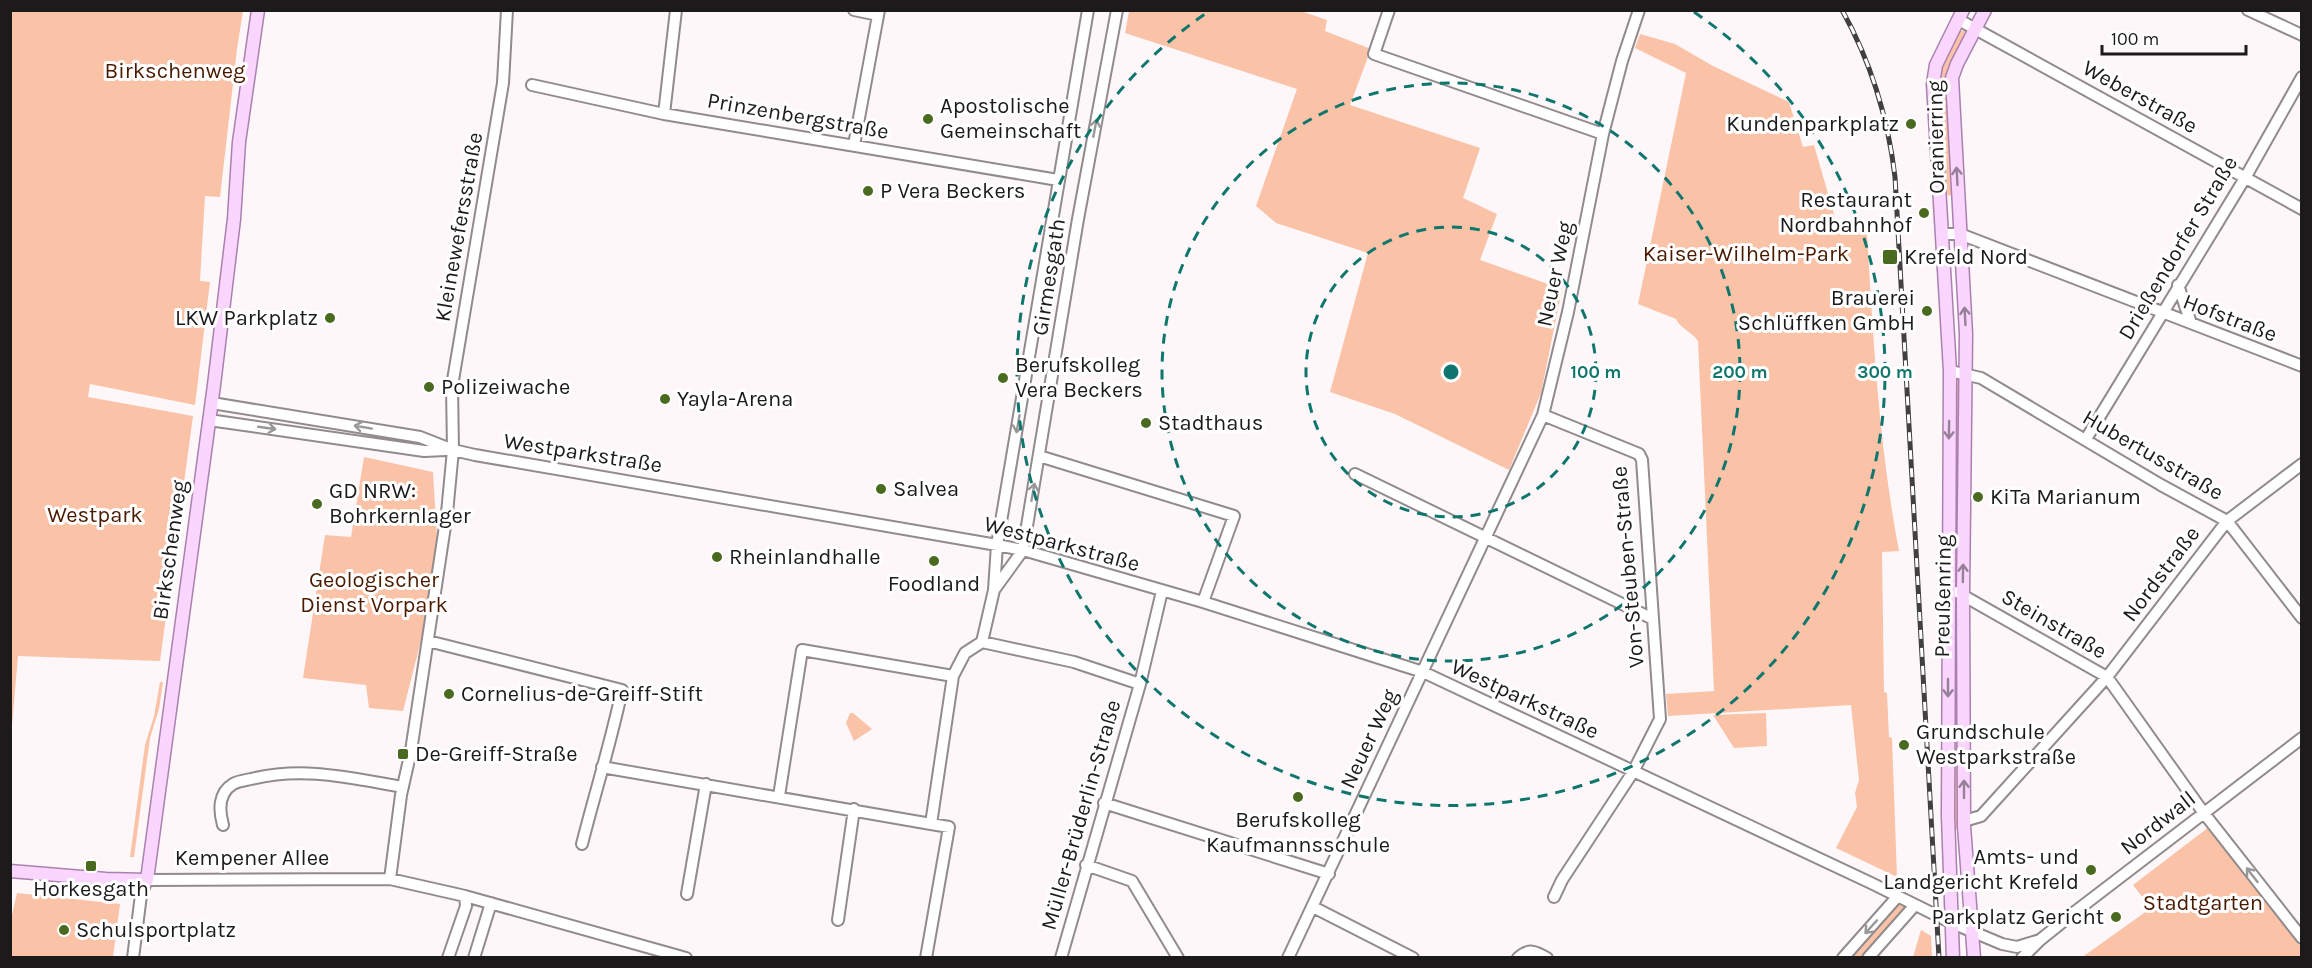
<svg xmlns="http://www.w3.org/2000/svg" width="2312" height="968" font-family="Karla,sans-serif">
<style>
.green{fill:#fac2a7}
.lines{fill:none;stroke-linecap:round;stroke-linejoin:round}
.minor-casing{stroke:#918b8d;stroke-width:14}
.major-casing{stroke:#aa81ae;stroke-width:15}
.minor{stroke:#fff;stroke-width:10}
.major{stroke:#fad5fe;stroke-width:12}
.rail-casing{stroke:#423f40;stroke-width:5}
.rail{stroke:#fff;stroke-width:3;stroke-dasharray:9;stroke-linecap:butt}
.oneway{stroke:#999898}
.oneway2{stroke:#968198}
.ring{fill:none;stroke:#0f766e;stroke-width:3;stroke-dasharray:10 8}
.poi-dot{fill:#4a6a20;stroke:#fff;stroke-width:2}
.labels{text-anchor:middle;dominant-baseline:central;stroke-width:6;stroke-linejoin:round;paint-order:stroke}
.park-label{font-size:22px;fill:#4a1a00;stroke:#fff}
.street-label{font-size:22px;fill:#1c1a1b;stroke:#fff}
.poi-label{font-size:22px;fill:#1c1a1b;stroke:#fff;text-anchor:start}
.centre{fill:#0f766e;stroke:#fff;stroke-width:3}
.ring-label{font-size:18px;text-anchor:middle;font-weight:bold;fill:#0f766e;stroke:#fff;stroke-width:6;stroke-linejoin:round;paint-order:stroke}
</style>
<rect width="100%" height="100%" fill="#fef7fa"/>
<!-- green -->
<path class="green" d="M11 10 243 11 237 49 220 197 205 196 200 281 210 282 195 405 90 384 88 397 193 416 160 661 18 656 11 737Z
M1298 10 1327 20 1325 31 1371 49 1350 105 1480 148 1463 198 1497 214 1480 260 1562 289 1541 393 1509 470 1395 414 1330 392 1368 253 1276 223 1256 206 1297 89 1125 33 1129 11Z
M1959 31H1965L1967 34 1946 73 1954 194 1948 196 1944 181 1943 137 1939 97 1940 71Z
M1640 34 1675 44 1713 66 1789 102 1803 147 1814 145 1840 235 1867 232C1873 339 1879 446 1899 551L1882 552 1884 692 1887 693 1889 737 1892 738 1897 877 1836 848 1857 807 1855 793 1859 780 1851 705 1668 716 1666 694 1714 691 1698 341C1692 332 1680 328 1676 319L1638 304 1686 73 1635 48Z
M1958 376 1960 377 1959 583 1954 581 1956 379Z
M364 457 433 472 439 570 403 711 369 708 366 685 303 678 325 535 351 537Z
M1954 601 1959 603V624L1958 829H1954Z
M160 682H163L159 709 150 738 134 857H130L145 745 154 716Z
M850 713H853L872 729 854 741 846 723Z
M1766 713 1767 746 1734 748 1713 715Z
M2209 827 2302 948 2301 958H2081L2151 908 2133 885Z
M17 893 120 904 113 957H11V919Z
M1899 903 1909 908 1865 957 1850 958Z
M1921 930 1931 936 1932 957H1913Z"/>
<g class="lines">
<defs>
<path id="minor" d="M854 10 878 15
M1389 10 1374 54 1603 134
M2248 10 2302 35
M1959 20 2302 209
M532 85 664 114 1058 180
M664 114 676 10
M854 145 879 10
M1942 234H1960L2302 366
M2178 285 2191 323
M1950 371 1981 378 2161 485 2227 521 2302 618
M212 403 420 437 453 450 475 455 997 545 1023 550 1203 602 1423 672 1871 883 1952 923 2002 944 2017 947 2040 940
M1543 415 1639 454 1642 460 1660 719 1633 772 1562 880 1554 897
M209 420 424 451 446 450
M2086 439 2245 178 2302 77
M1039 456 1234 516 1203 602
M1355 474 1653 619
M994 590 1023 550 1078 219 1117 10
M1957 592 2107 677 2203 812 2302 938
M428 641 622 690C611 742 595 793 582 844
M982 642 1074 662 1140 684
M602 767 931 824
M779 796 802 650 953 676
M1104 803 1329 874
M1964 821 1981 816 2107 677 2227 521 2302 464
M223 825C219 811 218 793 233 784 238 781 246 780 251 779 304 766 350 778 403 787
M1086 865 1132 881 1178 958
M390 879 401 795 411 751 447 513 453 450 452 386 503 83 507 10
M687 894 706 784
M1313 907 1413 958
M838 920 854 809
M133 958 141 895 147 880 390 879 465 896 686 958
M448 958 466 906 465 896
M474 958 491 903
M926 958 949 827 931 824 953 676 965 653 982 642 994 590 997 545 1088 10
M1061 958 1140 684 1162 591
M1288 958 1543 415 1568 312 1603 134 1622 61 1639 10
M1518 958C1529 948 1535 951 1547 958
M1843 958 1898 896
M1868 958 1915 905
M2022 958 2040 940 2076 911 2302 738"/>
<path id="major" d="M10 871 106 879 147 880 214 385 234 219 239 142 258 10
M1953 958 1948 816 1950 371 1933 84 1936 65 1963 10
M1974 958 1964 826 1963 594 1966 334 1952 78 1957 64 1985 10"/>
</defs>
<!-- minor casing -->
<use href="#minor" class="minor-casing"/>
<!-- major casing -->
<use href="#major" class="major-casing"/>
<!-- minor -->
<use href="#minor" class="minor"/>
<!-- major -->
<use href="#major" class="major"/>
<defs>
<path id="rail" d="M1842 10C1871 62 1888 118 1895 177L1939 958"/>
</defs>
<!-- rail casing -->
<use href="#rail" class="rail-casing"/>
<!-- rail -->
<use href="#rail" class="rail"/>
</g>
<!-- one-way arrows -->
<defs><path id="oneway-shaft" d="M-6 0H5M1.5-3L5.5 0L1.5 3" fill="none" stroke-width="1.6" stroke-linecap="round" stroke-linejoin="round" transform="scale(1.5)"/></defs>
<g class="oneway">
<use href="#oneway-shaft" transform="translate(1095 128) rotate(-79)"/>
<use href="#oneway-shaft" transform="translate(1018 424) rotate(100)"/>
<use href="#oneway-shaft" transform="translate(363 427) rotate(-170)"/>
<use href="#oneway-shaft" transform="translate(267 428) rotate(8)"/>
<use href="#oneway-shaft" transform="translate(1033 492) rotate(-80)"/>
<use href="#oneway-shaft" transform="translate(2252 875) rotate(-128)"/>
<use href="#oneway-shaft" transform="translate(1871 927) rotate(132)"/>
</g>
<g class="oneway2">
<use href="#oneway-shaft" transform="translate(1957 176) rotate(-93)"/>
<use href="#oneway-shaft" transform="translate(1965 316) rotate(-93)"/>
<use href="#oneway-shaft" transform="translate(1949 430) rotate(91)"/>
<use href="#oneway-shaft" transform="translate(1963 573) rotate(-89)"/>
<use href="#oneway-shaft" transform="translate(1948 688) rotate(90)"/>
<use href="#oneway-shaft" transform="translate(1964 789) rotate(-90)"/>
</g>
<!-- distance rings -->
<g class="ring">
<circle cx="1451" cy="372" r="145"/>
<circle cx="1451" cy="372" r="289"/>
<path d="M1694 12A434 434 0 1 1 1208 12"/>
</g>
<!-- markers -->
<g class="poi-dot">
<circle cx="928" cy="119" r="6"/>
<circle cx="1911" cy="124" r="6"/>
<circle cx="868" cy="191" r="6"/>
<circle cx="1924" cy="213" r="6"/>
<rect x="1882" y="249" width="16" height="16" rx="3"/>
<circle cx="1927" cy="311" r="6"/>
<circle cx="330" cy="318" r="6"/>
<circle cx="1003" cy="378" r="6"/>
<circle cx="429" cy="387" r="6"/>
<circle cx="665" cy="399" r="6"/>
<circle cx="1146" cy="423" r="6"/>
<circle cx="881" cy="489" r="6"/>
<circle cx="1978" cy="497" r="6"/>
<circle cx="317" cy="504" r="6"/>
<circle cx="717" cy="557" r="6"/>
<circle cx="934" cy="561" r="6"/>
<circle cx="449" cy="694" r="6"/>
<circle cx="1904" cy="745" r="6"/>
<rect x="397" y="748" width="12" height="12" rx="3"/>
<circle cx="1298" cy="797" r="6"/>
<rect x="85" y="860" width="12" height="12" rx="3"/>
<circle cx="2091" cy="870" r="6"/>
<circle cx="2116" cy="917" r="6"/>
<circle cx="64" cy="930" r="6"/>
</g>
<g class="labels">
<!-- park labels -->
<g class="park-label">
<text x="175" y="71">Birkschenweg</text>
<text x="1746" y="254">Kaiser-Wilhelm-Park</text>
<text x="95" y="515">Westpark</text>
<text x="374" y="580">Geologischer<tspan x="374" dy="25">Dienst Vorpark</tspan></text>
<text x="2203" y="903">Stadtgarten</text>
</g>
<!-- street labels -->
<g class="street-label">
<text transform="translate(2140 97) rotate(29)">Weberstraße</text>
<text transform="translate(798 116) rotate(10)">Prinzenbergstraße</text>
<text transform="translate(1936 137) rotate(-91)">Oranierring</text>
<text transform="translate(459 227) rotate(-80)">Kleinewefersstraße</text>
<text transform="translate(2178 248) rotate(-59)">Drießendorfer Straße</text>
<text transform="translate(1555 274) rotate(-78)">Neuer Weg</text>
<text transform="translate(1049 277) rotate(-81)">Girmesgath</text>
<text transform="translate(2230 318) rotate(21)">Hofstraße</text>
<text transform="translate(583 453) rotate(9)">Westparkstraße</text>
<text transform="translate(2153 455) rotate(30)">Hubertusstraße</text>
<text transform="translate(1062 544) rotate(15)">Westparkstraße</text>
<text transform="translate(170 550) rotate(-82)">Birkschenweg</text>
<text transform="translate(1628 567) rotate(-95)">Von-Steuben-Straße</text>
<text transform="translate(2161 574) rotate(-53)">Nordstraße</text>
<text transform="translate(1943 596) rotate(-89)">Preußenring</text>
<text transform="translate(2054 624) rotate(30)">Steinstraße</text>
<text transform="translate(1525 699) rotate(25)">Westparkstraße</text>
<text transform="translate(1369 739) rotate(-65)">Neuer Weg</text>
<text transform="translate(1081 815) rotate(-74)">Müller-Brüderlin-Straße</text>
<text transform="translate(2158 823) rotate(-38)">Nordwall</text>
<text x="252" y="858">Kempener Allee</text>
</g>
<!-- poi labels -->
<g class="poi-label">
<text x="940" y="106">Apostolische<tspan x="940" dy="25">Gemeinschaft</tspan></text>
<text x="1899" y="124" text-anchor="end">Kundenparkplatz</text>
<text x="880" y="191">P Vera Beckers</text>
<text x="1912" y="200" text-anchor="end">Restaurant<tspan x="1912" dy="25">Nordbahnhof</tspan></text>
<text x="1904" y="257">Krefeld Nord</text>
<text x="1915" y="298" text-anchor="end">Brauerei<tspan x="1915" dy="25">Schlüffken GmbH</tspan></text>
<text x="318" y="318" text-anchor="end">LKW Parkplatz</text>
<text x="1015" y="365">Berufskolleg<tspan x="1015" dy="25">Vera Beckers</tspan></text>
<text x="441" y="387">Polizeiwache</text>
<text x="677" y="399">Yayla-Arena</text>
<text x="1158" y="423">Stadthaus</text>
<text x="893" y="489">Salvea</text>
<text x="329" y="491">GD NRW:<tspan x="329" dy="25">Bohrkernlager</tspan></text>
<text x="1990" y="497">KiTa Marianum</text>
<text x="729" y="557">Rheinlandhalle</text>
<text x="934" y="584" text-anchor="middle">Foodland</text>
<text x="461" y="694">Cornelius-de-Greiff-Stift</text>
<text x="1916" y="732">Grundschule<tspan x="1916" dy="25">Westparkstraße</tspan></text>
<text x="415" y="754">De-Greiff-Straße</text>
<text x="1298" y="820" text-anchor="middle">Berufskolleg<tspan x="1298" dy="25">Kaufmannsschule</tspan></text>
<text x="2079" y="857" text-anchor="end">Amts- und<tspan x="2079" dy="25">Landgericht Krefeld</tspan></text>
<text x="91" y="889" text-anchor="middle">Horkesgath</text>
<text x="2104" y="917" text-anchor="end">Parkplatz Gericht</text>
<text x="76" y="930">Schulsportplatz</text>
</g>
</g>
<circle cx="1451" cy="372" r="9" class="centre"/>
<g class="ring-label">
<text x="1596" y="378">100 m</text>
<text x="1740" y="378">200 m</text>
<text x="1885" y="378">300 m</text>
</g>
<!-- border -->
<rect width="2312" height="968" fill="none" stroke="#1c1a1b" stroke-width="24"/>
<!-- scale -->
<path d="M2102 45v9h144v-9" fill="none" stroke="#1c1a1b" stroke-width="3"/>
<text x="2111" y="45" font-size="18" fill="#1c1a1b" stroke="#ffffff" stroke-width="4.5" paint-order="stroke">100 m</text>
</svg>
